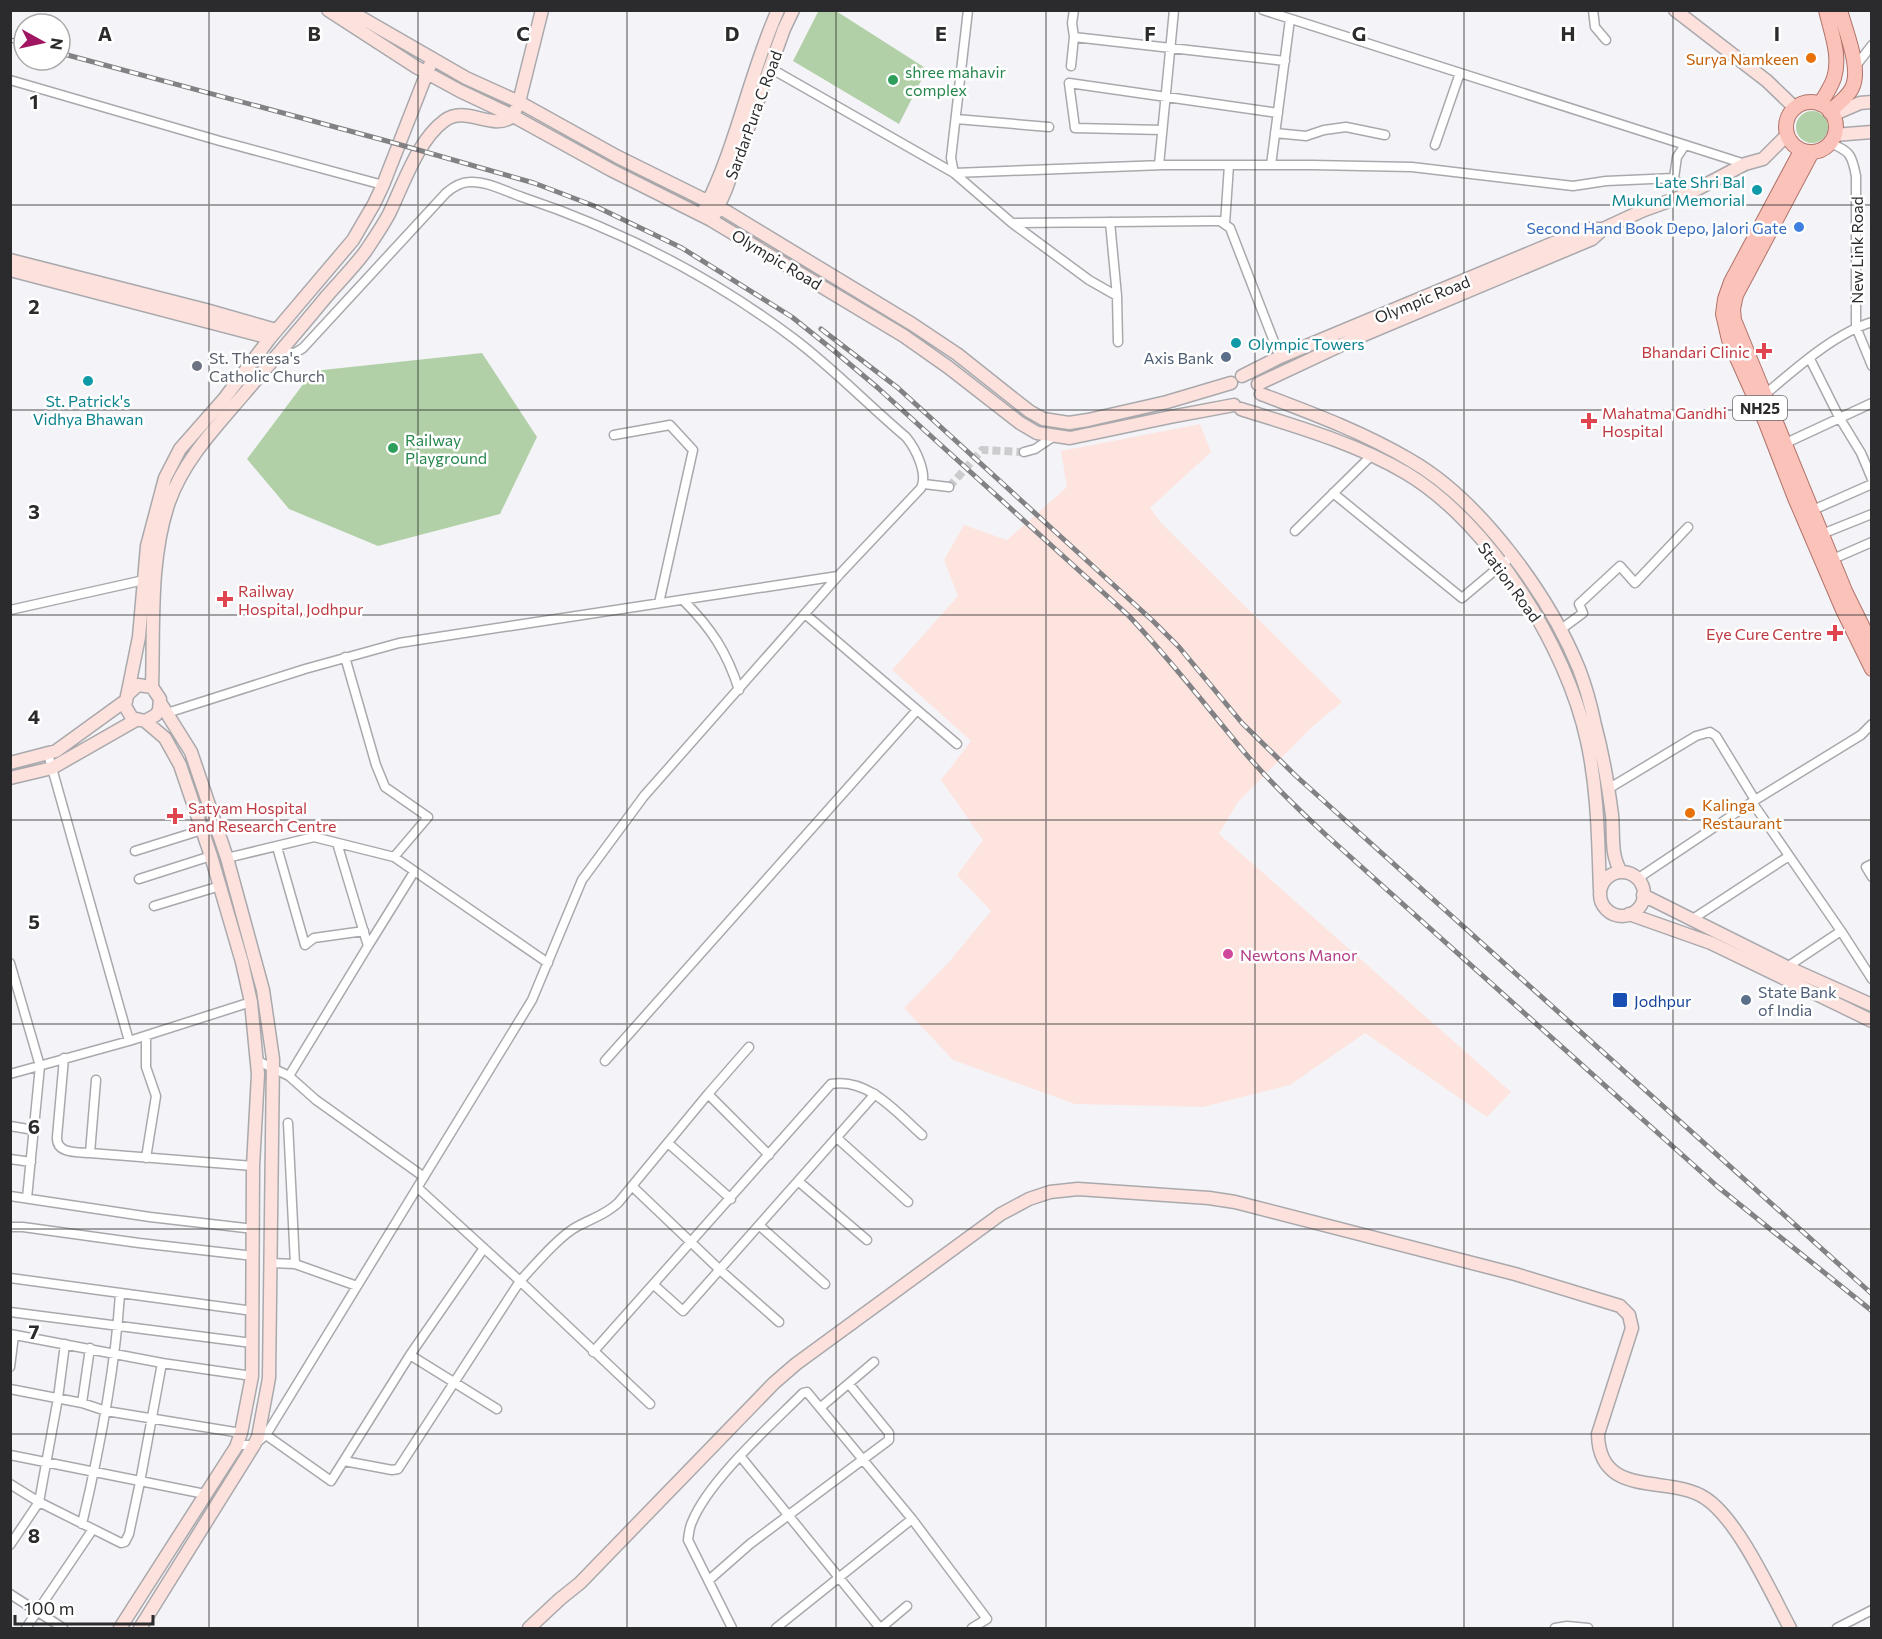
<svg xmlns="http://www.w3.org/2000/svg" width="1882" height="1639" font-family="Commissioner,sans-serif">
<style>
.industrial{fill:#fee4df}
.green{fill:#b2d0a7}
.lines{fill:none;stroke-linecap:round;stroke-linejoin:round}
.street-tunnel{stroke:#cccccf;stroke-width:8;stroke-dasharray:8 4;stroke-linecap:butt}
.street-casing{stroke:#a9a9ad;stroke-width:11}
.secondary-casing{stroke:#a9a9ad;stroke-width:15}
.primary-casing{stroke:#b07369;stroke-width:16}
.street{stroke:#fff;stroke-width:8}
.secondary{stroke:#fde1dc;stroke-width:12}
.primary{stroke:#fbc2b9;stroke-width:14}
.rail-casing{stroke:#828285;stroke-width:5}
.rail{stroke:#fff;stroke-width:3;stroke-dasharray:9;stroke-linecap:butt}
.grid{fill:none;stroke:#2b2b2d;stroke-width:1.5;stroke-opacity:0.55}
.food-dot{fill:#e8710a;stroke:#fff;stroke-width:2}
.leisure-dot{fill:#2e9e5b;stroke:#fff;stroke-width:2}
.culture-dot{fill:#0f9aa8;stroke:#fff;stroke-width:2}
.shop-dot{fill:#3f7fe0;stroke:#fff;stroke-width:2}
.health-dot{fill:#e0444e;stroke:#fff;stroke-width:2}
.service-dot{fill:#5c6f8a;stroke:#fff;stroke-width:2}
.worship-dot{fill:#6b7280;stroke:#fff;stroke-width:2}
.hotel-dot{fill:#d1479c;stroke:#fff;stroke-width:2}
.transit-dot{fill:#1a4fb4;stroke:#fff;stroke-width:2}
.labels{text-anchor:middle;dominant-baseline:central;stroke-width:5;stroke-linejoin:round;paint-order:stroke}
.shield{fill:#fff;stroke:#6b6b6c;stroke-width:1.5}
.shield-label{font-size:15px;font-weight:bold;fill:#2b2b2d}
.food-label{font-size:16px;fill:#c56008;stroke:#fff;text-anchor:end}
.leisure-label{font-size:16px;fill:#27864d;stroke:#fff;text-anchor:start}
.street-label{font-size:16px;fill:#2b2b2d;stroke:#fff}
.culture-label{font-size:16px;fill:#0d838f;stroke:#fff;text-anchor:end}
.shop-label{font-size:16px;fill:#366cbe;stroke:#fff;text-anchor:end}
.health-label{font-size:16px;fill:#be3a42;stroke:#fff;text-anchor:start}
.worship-label{font-size:16px;fill:#5b616d;stroke:#fff;text-anchor:start}
.service-label{font-size:16px;fill:#4e5e75;stroke:#fff;text-anchor:end}
.hotel-label{font-size:16px;fill:#b23c85;stroke:#fff;text-anchor:start}
.transit-label{font-size:16px;fill:#164399;stroke:#fff;text-anchor:start}
.grid-label{font-size:20px;text-anchor:middle;font-weight:bold;fill:#2b2b2d;stroke:#fff;stroke-width:5;stroke-linejoin:round;paint-order:stroke}
</style>
<rect width="100%" height="100%" fill="#f4f4f8"/>
<!-- industrial -->
<path class="industrial" d="M1200 424 1211 452 1150 508 1161 523 1342 702 1313 726 1238 802 1219 834 1511 1092 1487 1117 1365 1033 1290 1085 1203 1107 1075 1104 953 1060 904 1008 948 963 991 911 957 875 983 840 941 780 971 741 892 670 958 596 944 560 964 525 1007 540 1067 487 1061 451Z"/>
<!-- green -->
<path class="green" d="M819 10 836 11 927 69 899 124 793 61Z
M1796 127a16 16 0 1 1 32 0a16 16 0 1 1-32 0Z
M482 353 537 437 500 514 378 546 289 509 247 459 313 371Z"/>
<g class="lines">
<!-- street-tunnel -->
<path class="street-tunnel" d="M949 487 982 450 1024 452"/>
<defs>
<path id="street" d="M1074 10 1072 23 1074 37 1285 61
M1263 10 1745 164
M1593 10 1595 27 1606 40
M1071 66 1074 37
M1855 67 1872 45
M770 68 954 173
M10 80 220 141 383 185
M956 119 1049 127
M1162 130 1075 128 1069 83 1278 113
M1275 133 1306 136 1324 130 1346 127 1385 135
M1830 143C1850 151 1852 155 1856 176V327L1872 366
M1435 145 1460 73
M1159 165 1174 10
M1271 165 1290 19
M954 173 951 158 968 10
M1674 178 1677 157 1685 145
M1110 222 1117 296 1118 342
M1012 223 1089 280 1117 296
M1225 224 1229 165
M1280 357 1230 228 1220 221H1211L1012 223 954 173 1163 165H1312L1412 167 1573 186 1606 181 1674 178 1686 195
M1810 359 1839 417 1861 453 1872 479
M1762 397C1793 371 1833 334 1872 322
M614 435 670 425 693 450 659 603
M1786 443 1872 403
M1024 452 1035 449 1053 437
M924 484 949 487
M1333 493 1462 598 1512 556
M1813 510 1872 484
M1295 531 1372 455
M1822 534 1872 514
M1833 559 1872 542
M683 600C711 628 727 652 739 690
M10 610 144 580
M805 614 957 744
M1560 630 1583 613 1579 604 1620 566 1635 583 1688 527
M345 657 376 765 385 787 428 817 394 857
M167 713 305 669 399 643 838 576
M48 754 129 1041
M1608 789 1696 736 1710 732 1716 736 1755 800
M1752 802 1841 931 1872 979
M277 847 305 945 314 938 364 931
M135 851 202 830
M227 858 314 837 394 857 548 963
M1872 864 1866 867 1872 877
M139 879 211 856
M1637 879 1752 802 1861 735 1872 724
M154 906 220 886
M1691 920 1789 856
M368 946 414 872
M10 963 40 1066 27 1198
M1787 967 1841 931
M146 1036V1067L156 1096 146 1158
M64 1058 57 1137C56 1154 77 1152 90 1153L253 1166
M256 1060 289 1076 316 1100 424 1177
M605 1061 917 710
M10 1074 129 1041 251 1002
M289 1076 368 946 337 843
M708 1094 769 1155
M288 1123 295 1264
M10 1126 34 1130
M837 1138 908 1202
M668 1143 731 1199
M90 1153 96 1080
M10 1159 31 1162
M798 1181 867 1240
M633 1187 720 1270 779 1322
M418 1188 520 1281 650 1404
M10 1196 150 1217 254 1229
M760 1226 825 1284
M10 1227H23L139 1243 254 1256
M271 1263 295 1264 357 1286
M10 1278 253 1311
M654 1285 683 1311 875 1094
M10 1312 252 1343
M10 1334 162 1363
M593 1352 831 1084C868 1077 897 1113 922 1135
M410 1355 497 1409
M10 1367 14 1335
M10 1389 82 1403 106 1411 241 1433
M82 1403 90 1348
M821 1407 874 1362
M266 1435 331 1481 410 1355 484 1248
M237 1445H254L266 1435 532 1000 582 880 644 796 838 576 921 488C928 474 916 449 906 437 868 405 833 368 793 338 712 277 618 229 522 197 507 192 487 181 470 182 461 182 453 187 446 193L303 348 295 353 280 352
M10 1455 205 1494
M741 1457 880 1628
M344 1461 392 1470 398 1469 520 1281C534 1266 560 1235 578 1226 593 1218 605 1215 618 1203L708 1094 749 1047
M10 1484 39 1502 121 1543 125 1542 129 1534 140 1482 162 1363 252 1376
M82 1524C100 1448 115 1372 120 1294
M10 1545 39 1502 58 1398 65 1344
M709 1580 750 1544 889 1440V1433L849 1384
M10 1594 63 1628
M26 1628 93 1529
M732 1628 688 1540C689 1534 689 1528 692 1522 709 1480 770 1426 803 1393L807 1392 912 1519 987 1619 972 1628
M776 1628 912 1519
M881 1628 907 1606
M1555 1628 1567 1626 1588 1628
M1837 1628 1872 1610"/>
<path id="secondary" d="M328 10 416 67 460 91 513 116 611 170 711 220 904 336 948 367 1020 423 1037 433 1070 438 1170 417 1234 405
M348 10 466 78 519 102 618 157 719 207 912 324 957 354 1029 411 1043 419 1069 423 1088 420 1167 402 1231 383
M1675 10 1767 81 1795 108
M1832 115 1860 103 1872 102
M1834 135 1872 132
M705 208C737 145 749 75 778 10
M715 214 726 189 784 29 793 10
M10 260 206 310 276 330
M10 270 270 338
M1242 376 1280 357 1587 229H1603
M1258 384 1354 339 1592 239 1603 229 1644 210 1686 195 1745 164 1763 159 1787 135
M1261 394C1311 413 1363 432 1410 460 1480 500 1549 595 1579 669 1586 687 1591 706 1595 725 1603 755 1608 784 1612 815 1614 834 1610 854 1621 872
M1241 409C1298 427 1355 443 1406 473 1490 523 1567 647 1587 741 1598 791 1598 840 1600 890
M152 687C154 627 149 560 169 502 184 460 215 428 244 394 271 362 299 330 326 297 339 282 353 268 365 252 373 240 382 227 389 214 403 185 418 140 444 121 466 104 492 132 513 116L519 102 542 10
M127 695 138 685 152 687 160 699 159 710 156 715 145 721 132 718 125 706 139 637 147 546 165 478 180 449 224 399 270 338 353 240 374 204 383 185 430 65
M10 763 56 751 125 701
M10 778 52 768 136 720
M1600 894a22 22 0 1 1 44 0a22 22 0 1 1-44 0Z
M1643 895 1787 967 1872 1005
M1629 914 1711 943 1872 1021
M120 1628 236 1447 241 1433 252 1376 253 1166 258 1074 251 1002 242 962 211 856 180 765 165 738 145 721
M140 1628 254 1445 258 1437 269 1378 273 1059 263 990 227 858 191 752 161 704
M529 1628 560 1599 580 1583 774 1383 796 1364 1001 1214 1029 1199 1050 1192 1078 1189 1209 1198 1235 1202 1515 1274 1620 1306 1629 1315 1632 1328 1598 1434C1599 1500 1669 1474 1705 1498 1738 1519 1771 1593 1790 1628"/>
<path id="primary" d="M1786 127a25 25 0 1 1 50 0a25 25 0 1 1-50 0Z
M1820 104C1825 96 1831 87 1834 78 1841 56 1831 32 1826 10
M1830 112C1837 104 1848 97 1852 88 1862 69 1845 30 1840 10
M1801 151 1731 282 1725 299 1723 314 1729 340 1766 423 1795 498 1843 610 1872 669
M1812 152 1736 295 1733 309 1734 320 1845 591 1872 646"/>
</defs>
<!-- street casing -->
<use href="#street" class="street-casing"/>
<!-- secondary casing -->
<use href="#secondary" class="secondary-casing"/>
<!-- primary casing -->
<use href="#primary" class="primary-casing"/>
<!-- street -->
<use href="#street" class="street"/>
<!-- secondary -->
<use href="#secondary" class="secondary"/>
<!-- primary -->
<use href="#primary" class="primary"/>
<defs>
<path id="rail" d="M10 40 24 43
M60 53 387 141 534 183 597 207 682 248 792 317 833 350 878 388 1128 615C1170 659 1206 706 1245 753 1270 782 1298 809 1326 835L1718 1187 1872 1311
M821 329 898 388 1153 621 1179 647 1242 723 1296 776 1872 1294"/>
</defs>
<!-- rail casing -->
<use href="#rail" class="rail-casing"/>
<!-- rail -->
<use href="#rail" class="rail"/>
</g>
<!-- grid -->
<path class="grid" d="M209 10V1628M418 10V1628M627 10V1628M836 10V1628M1046 10V1628M1255 10V1628M1464 10V1628M1673 10V1628M10 205H1872M10 410H1872M10 615H1872M10 820H1872M10 1024H1872M10 1229H1872M10 1434H1872"/>
<!-- markers -->
<g class="food-dot">
<circle cx="1811" cy="58" r="6"/>
<circle cx="1690" cy="813" r="6"/>
</g>
<g class="leisure-dot">
<circle cx="893" cy="80" r="6"/>
<circle cx="393" cy="448" r="6"/>
</g>
<g class="culture-dot">
<circle cx="1757" cy="190" r="6"/>
<circle cx="1236" cy="343" r="6"/>
<circle cx="88" cy="381" r="6"/>
</g>
<circle class="shop-dot" cx="1799" cy="227" r="6"/>
<g class="health-dot">
<path d="M1761 342h6v6h6v6h-6v6h-6v-6h-6v-6h6z"/>
<path d="M1586 412h6v6h6v6h-6v6h-6v-6h-6v-6h6z"/>
<path d="M222 590h6v6h6v6h-6v6h-6v-6h-6v-6h6z"/>
<path d="M1832 624h6v6h6v6h-6v6h-6v-6h-6v-6h6z"/>
<path d="M172 807h6v6h6v6h-6v6h-6v-6h-6v-6h6z"/>
</g>
<g class="service-dot">
<circle cx="1226" cy="357" r="6"/>
<circle cx="1746" cy="1000" r="6"/>
</g>
<circle class="worship-dot" cx="197" cy="366" r="6"/>
<circle class="hotel-dot" cx="1228" cy="954" r="6"/>
<rect class="transit-dot" x="1612" y="992" width="16" height="16" rx="3"/>
<g class="labels">
<!-- shield labels -->
<rect class="shield" x="1733" y="396" width="54" height="24" rx="4.5"/>
<g class="shield-label">
<text x="1760" y="408">NH25</text>
</g>
<!-- food labels -->
<g class="food-label">
<text x="1799" y="58">Surya Namkeen</text>
<text x="1702" y="804" text-anchor="start">Kalinga<tspan x="1702" dy="18">Restaurant</tspan></text>
</g>
<!-- leisure labels -->
<g class="leisure-label">
<text x="905" y="71">shree mahavir<tspan x="905" dy="18">complex</tspan></text>
<text x="405" y="439">Railway<tspan x="405" dy="18">Playground</tspan></text>
</g>
<!-- street labels -->
<g class="street-label">
<text transform="translate(753 115) rotate(-70)">SardarPura C Road</text>
<text transform="translate(1856 250) rotate(-90)">New Link Road</text>
<text transform="translate(777 259) rotate(31)">Olympic Road</text>
<text transform="translate(1422 299) rotate(-22)">Olympic Road</text>
<text transform="translate(1510 582) rotate(54)">Station Road</text>
</g>
<!-- culture labels -->
<g class="culture-label">
<text x="1745" y="181">Late Shri Bal<tspan x="1745" dy="18">Mukund Memorial</tspan></text>
<text x="1248" y="343" text-anchor="start">Olympic Towers</text>
<text x="88" y="400" text-anchor="middle">St. Patrick's<tspan x="88" dy="18">Vidhya Bhawan</tspan></text>
</g>
<!-- shop labels -->
<g class="shop-label">
<text x="1787" y="227">Second Hand Book Depo, Jalori Gate</text>
</g>
<!-- health labels -->
<g class="health-label">
<text x="1750" y="351" text-anchor="end">Bhandari Clinic</text>
<text x="1602" y="412">Mahatma Gandhi<tspan x="1602" dy="18">Hospital</tspan></text>
<text x="238" y="590">Railway<tspan x="238" dy="18">Hospital, Jodhpur</tspan></text>
<text x="1822" y="633" text-anchor="end">Eye Cure Centre</text>
<text x="188" y="807">Satyam Hospital<tspan x="188" dy="18">and Research Centre</tspan></text>
</g>
<!-- worship labels -->
<g class="worship-label">
<text x="209" y="357">St. Theresa's<tspan x="209" dy="18">Catholic Church</tspan></text>
</g>
<!-- service labels -->
<g class="service-label">
<text x="1214" y="357">Axis Bank</text>
<text x="1758" y="991" text-anchor="start">State Bank<tspan x="1758" dy="18">of India</tspan></text>
</g>
<!-- hotel labels -->
<g class="hotel-label">
<text x="1240" y="954">Newtons Manor</text>
</g>
<!-- transit labels -->
<g class="transit-label">
<text x="1634" y="1000">Jodhpur</text>
</g>
</g>
<g class="grid-label">
<text x="105" y="41">A</text>
<text x="314" y="41">B</text>
<text x="523" y="41">C</text>
<text x="732" y="41">D</text>
<text x="941" y="41">E</text>
<text x="1150" y="41">F</text>
<text x="1359" y="41">G</text>
<text x="1568" y="41">H</text>
<text x="1777" y="41">I</text>
<text x="34" y="109">1</text>
<text x="34" y="314">2</text>
<text x="34" y="519">3</text>
<text x="34" y="724">4</text>
<text x="34" y="929">5</text>
<text x="34" y="1134">6</text>
<text x="34" y="1339">7</text>
<text x="34" y="1543">8</text>
</g>
<!-- border -->
<rect width="1882" height="1639" fill="none" stroke="#2b2b2d" stroke-width="24"/>
<!-- north arrow -->
<g transform="translate(42 42) rotate(98)"><circle r="28" fill="#ffffff" stroke="#aaaaab" stroke-width="1.5"/>
<path d="M0-4.5L10 22L0 15L-10 22Z" fill="#a01662"/>
<text y="-9" font-size="16" font-weight="bold" text-anchor="middle" fill="#2b2b2d">N</text>
</g>
<!-- scale -->
<path d="M15 1615v9h138v-9" fill="none" stroke="#2b2b2d" stroke-width="3"/>
<text x="24" y="1615" font-size="18" fill="#2b2b2d" stroke="#ffffff" stroke-width="4.5" paint-order="stroke">100 m</text>
</svg>
